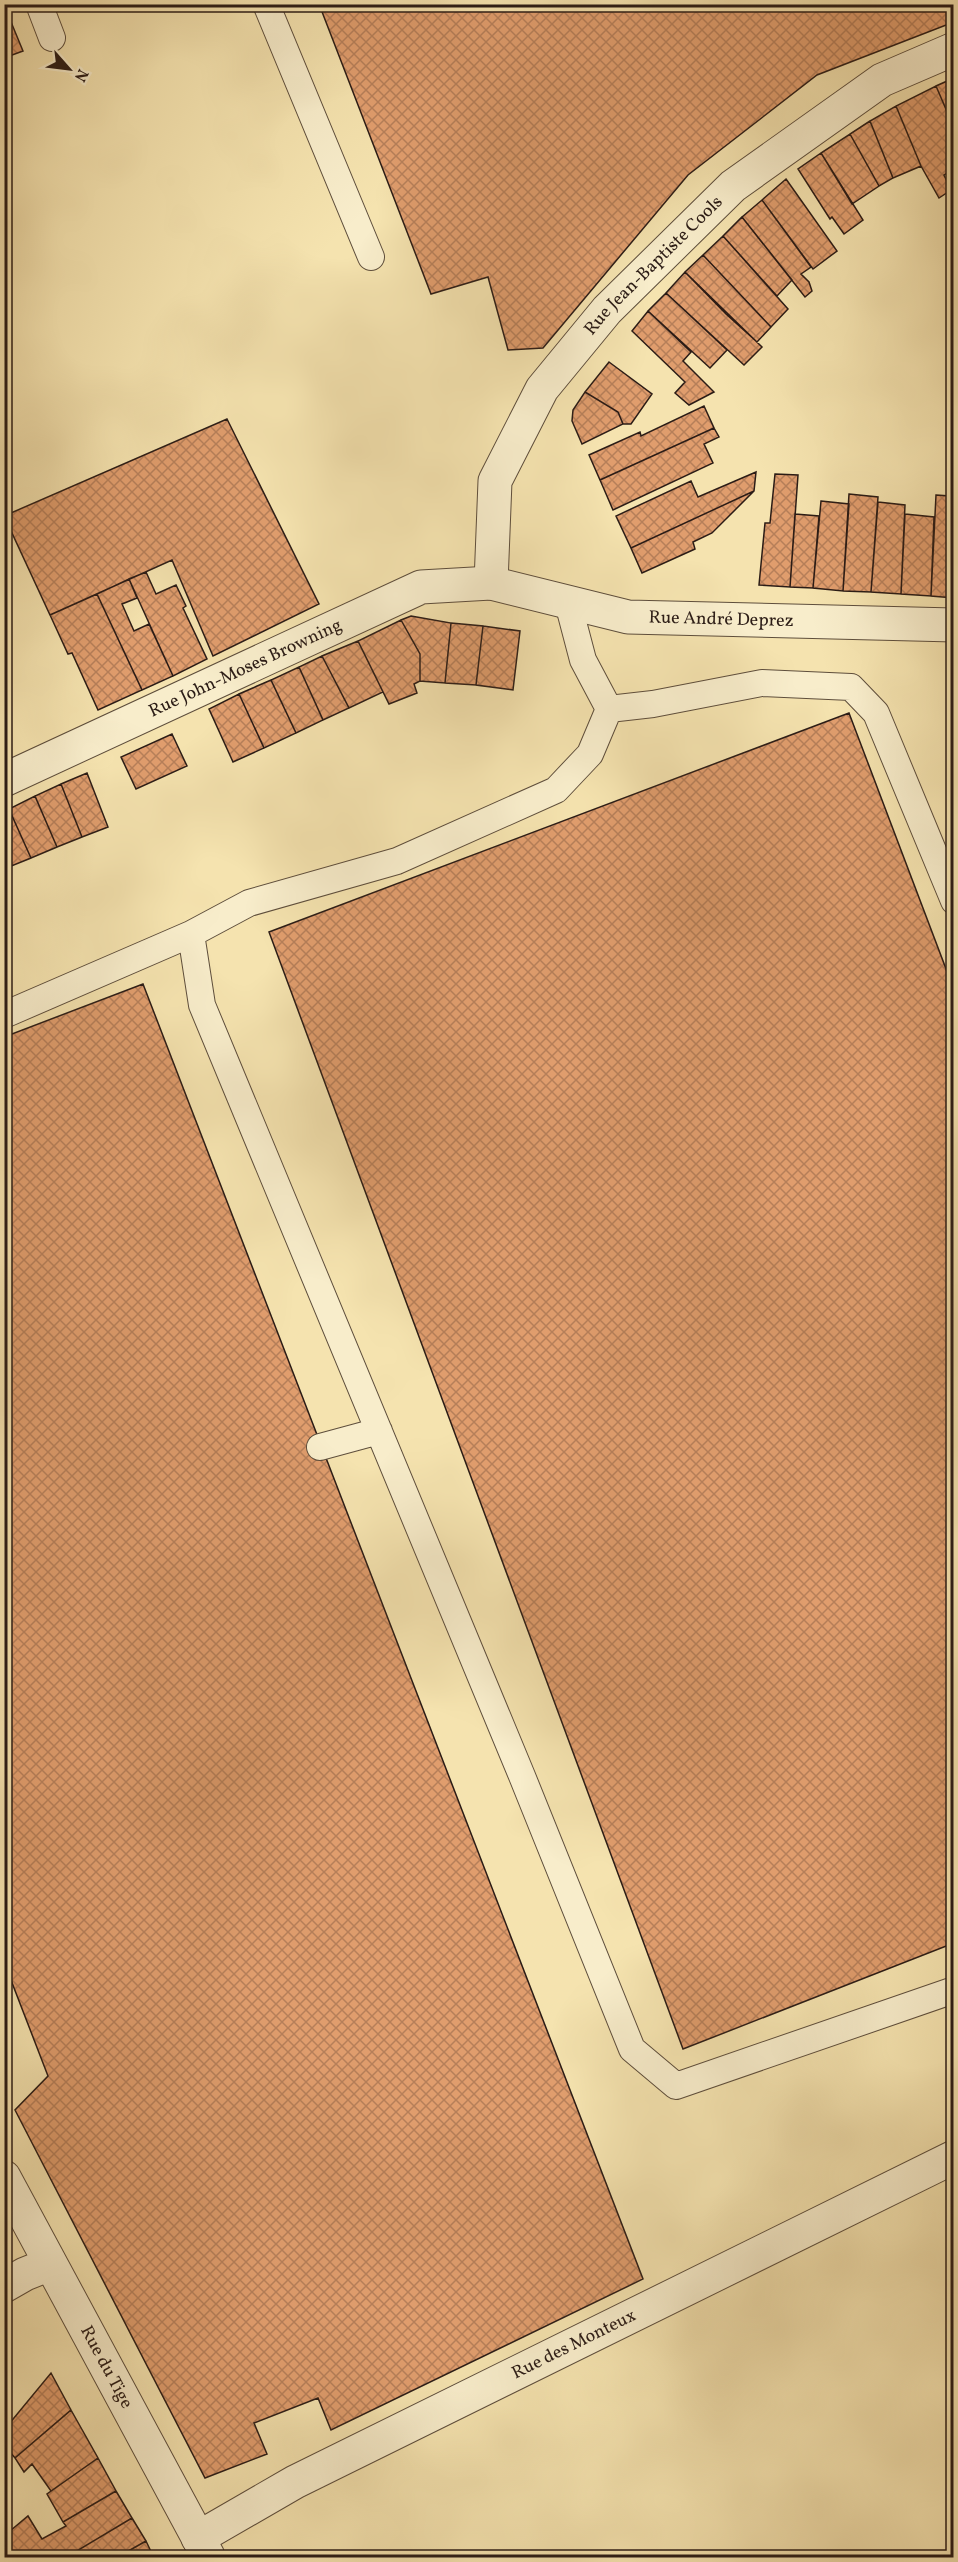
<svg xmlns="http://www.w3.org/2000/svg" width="958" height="2562" font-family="Vollkorn,serif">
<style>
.building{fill:url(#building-cross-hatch);stroke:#2b1c16;stroke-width:1.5}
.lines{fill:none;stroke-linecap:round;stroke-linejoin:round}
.lane-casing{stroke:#5e4e3c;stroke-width:28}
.street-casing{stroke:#5e4e3c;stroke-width:35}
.lane{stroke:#f8edcb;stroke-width:26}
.street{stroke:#f8edcb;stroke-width:33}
.labels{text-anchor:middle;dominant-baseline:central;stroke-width:4.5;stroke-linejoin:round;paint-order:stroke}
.street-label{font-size:18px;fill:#2b1c16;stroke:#f8edcb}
</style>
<defs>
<pattern id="building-cross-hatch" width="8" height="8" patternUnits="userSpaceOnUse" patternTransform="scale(1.5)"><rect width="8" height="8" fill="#e09d6d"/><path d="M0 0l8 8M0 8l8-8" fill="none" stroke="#b67f59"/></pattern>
</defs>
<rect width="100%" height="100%" fill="#f5e3af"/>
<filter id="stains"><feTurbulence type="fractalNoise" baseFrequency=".00333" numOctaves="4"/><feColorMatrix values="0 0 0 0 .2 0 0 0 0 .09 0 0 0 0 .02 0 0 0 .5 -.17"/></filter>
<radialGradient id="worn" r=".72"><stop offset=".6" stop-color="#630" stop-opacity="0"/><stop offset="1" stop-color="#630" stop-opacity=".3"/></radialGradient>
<!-- building -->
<path class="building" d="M319 4H954V22L817 75 688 175 543 348 508 350 488 277 431 294Z
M4 5 23 51 4 58Z
M954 78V128L936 86Z
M936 86 954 128V169L944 175 951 190 939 198 921 166 896 106Z
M896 106 921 166 893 178 870 121Z
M870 121 893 178 879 186 850 134Z
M850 134 879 186 852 204 821 153Z
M821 153 863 220 844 234 832 217 830 219 798 169Z
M786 179 837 251 813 269 762 200Z
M762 200 811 267 801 274 809 282 812 291 805 297 742 217Z
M742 217 792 280 777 296 723 236Z
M723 236 788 309 771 327 703 255Z
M703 255 771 327 757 342 726 314 685 272Z
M685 272 762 347 744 365 666 293Z
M666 293 727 350 710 368 648 311Z
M648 311 691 352 683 361 714 392 689 405 675 393 685 382 632 331Z
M609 362 652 394 631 424H623L618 412 585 392Z
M585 392 618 412 623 424 582 444 572 421 573 410Z
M704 406 714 428 600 480 589 455 640 432 641 436Z
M227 419 319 604 213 656 172 560 50 615 11 531 4 533V516Z
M714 428 719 437 704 444 713 463 613 510 600 480Z
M756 472 754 491 631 548 616 516 691 481 698 497Z
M775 474 798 475 790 587 759 585 765 523H770Z
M754 491 712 533 693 542 695 549 642 573 631 548Z
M849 494 878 497 871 592 843 591Z
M936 495 950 496V500H954V598L931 596Z
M821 501 849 504 843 591 813 588Z
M878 502 905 505 901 594 871 592Z
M795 514 819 516 813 588 790 587Z
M905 514 934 517 931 596 901 594Z
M146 572 156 594 176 585 186 606 183 608 207 659 173 676 129 579Z
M129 579 137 598 122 604 134 631 149 624 173 676 142 690 97 594Z
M97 594 142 690 98 710 72 653 68 654 50 615Z
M411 616 451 623 445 683 420 681V654L401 620Z
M401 620 420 654V681L414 684 417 693 389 704 358 641Z
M451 623 483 626 476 685 445 683Z
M483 626 520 631 513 690 476 685Z
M358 641 383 692 349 708 322 656Z
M322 656 349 708 323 720 299 667Z
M299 667 323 720 296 733 271 680Z
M271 680 296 733 264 748 239 694Z
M239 694 264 748 233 762 209 709Z
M849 713 954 990V1943L683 2049 269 932Z
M172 734 187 766 136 789 121 757Z
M87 773 108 827 82 837 61 784Z
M61 784 82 837 57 847 35 796Z
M35 796 57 847 31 858 9 809Z
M9 809 31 858 4 869V811Z
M143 984 643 2279 331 2430 318 2398 254 2423 267 2454 205 2478 15 2110 48 2076 4 1962V1037Z
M51 2373 71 2410 15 2458 10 2452 4 2459V2430Z
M71 2410 98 2458 51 2491 32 2464 24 2472 15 2458Z
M98 2458 116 2491 63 2522 47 2494Z
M116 2491 132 2518 65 2558H4V2536L28 2516 42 2539 66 2526 63 2522Z
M132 2518 146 2541 116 2558H65Z
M146 2541 154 2558H116Z"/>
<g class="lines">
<defs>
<path id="lane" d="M39 4 52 38
M266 4 371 257
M568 603 583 660 609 709 590 754 556 790 397 861 249 903 191 934 202 1005 522 1776 632 2049 676 2086 954 1990
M609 709 653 704 762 683 851 687 876 713 954 901
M4 1015 191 934
M320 1447 379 1431"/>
<g id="street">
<path id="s1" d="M491 583 495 481 542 389 607 310 733 186 882 80 954 49"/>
<path id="s2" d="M4 780 421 587 491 583 628 617 954 625"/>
<path id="s3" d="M4 2177 208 2556"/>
<path d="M4 2286 25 2274 50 2264"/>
<path id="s4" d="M198 2538 295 2482 954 2157"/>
</g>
</defs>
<!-- lane casing -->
<use href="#lane" class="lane-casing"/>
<!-- street casing -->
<use href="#street" class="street-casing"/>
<!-- lane -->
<use href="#lane" class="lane"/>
<!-- street -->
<use href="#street" class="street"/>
</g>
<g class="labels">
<!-- street labels -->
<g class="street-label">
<text stroke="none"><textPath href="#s1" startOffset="372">Rue Jean-Baptiste Cools</textPath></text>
<text stroke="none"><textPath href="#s2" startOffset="764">Rue André Deprez</textPath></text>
<text stroke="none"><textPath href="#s2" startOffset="266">Rue John-Moses Browning</textPath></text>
<text stroke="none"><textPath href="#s4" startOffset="423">Rue des Monteux</textPath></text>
<text stroke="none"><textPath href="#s3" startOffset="216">Rue du Tige</textPath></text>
</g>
</g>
<!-- margin -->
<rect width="958" height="2562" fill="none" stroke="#f5e3af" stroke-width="24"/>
<rect x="6" y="6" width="946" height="2550" fill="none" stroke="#2b1c16" stroke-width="3"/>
<rect x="12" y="12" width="934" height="2538" fill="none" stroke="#2b1c16" stroke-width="1.5"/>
<!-- north arrow -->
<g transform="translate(69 69) rotate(118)" stroke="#f8edcb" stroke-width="4.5" paint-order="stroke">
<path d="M0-4.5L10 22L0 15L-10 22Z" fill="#2b1c16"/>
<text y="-9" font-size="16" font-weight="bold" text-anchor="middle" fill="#2b1c16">N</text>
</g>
<rect width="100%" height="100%" filter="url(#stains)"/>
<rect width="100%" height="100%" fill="url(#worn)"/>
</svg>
